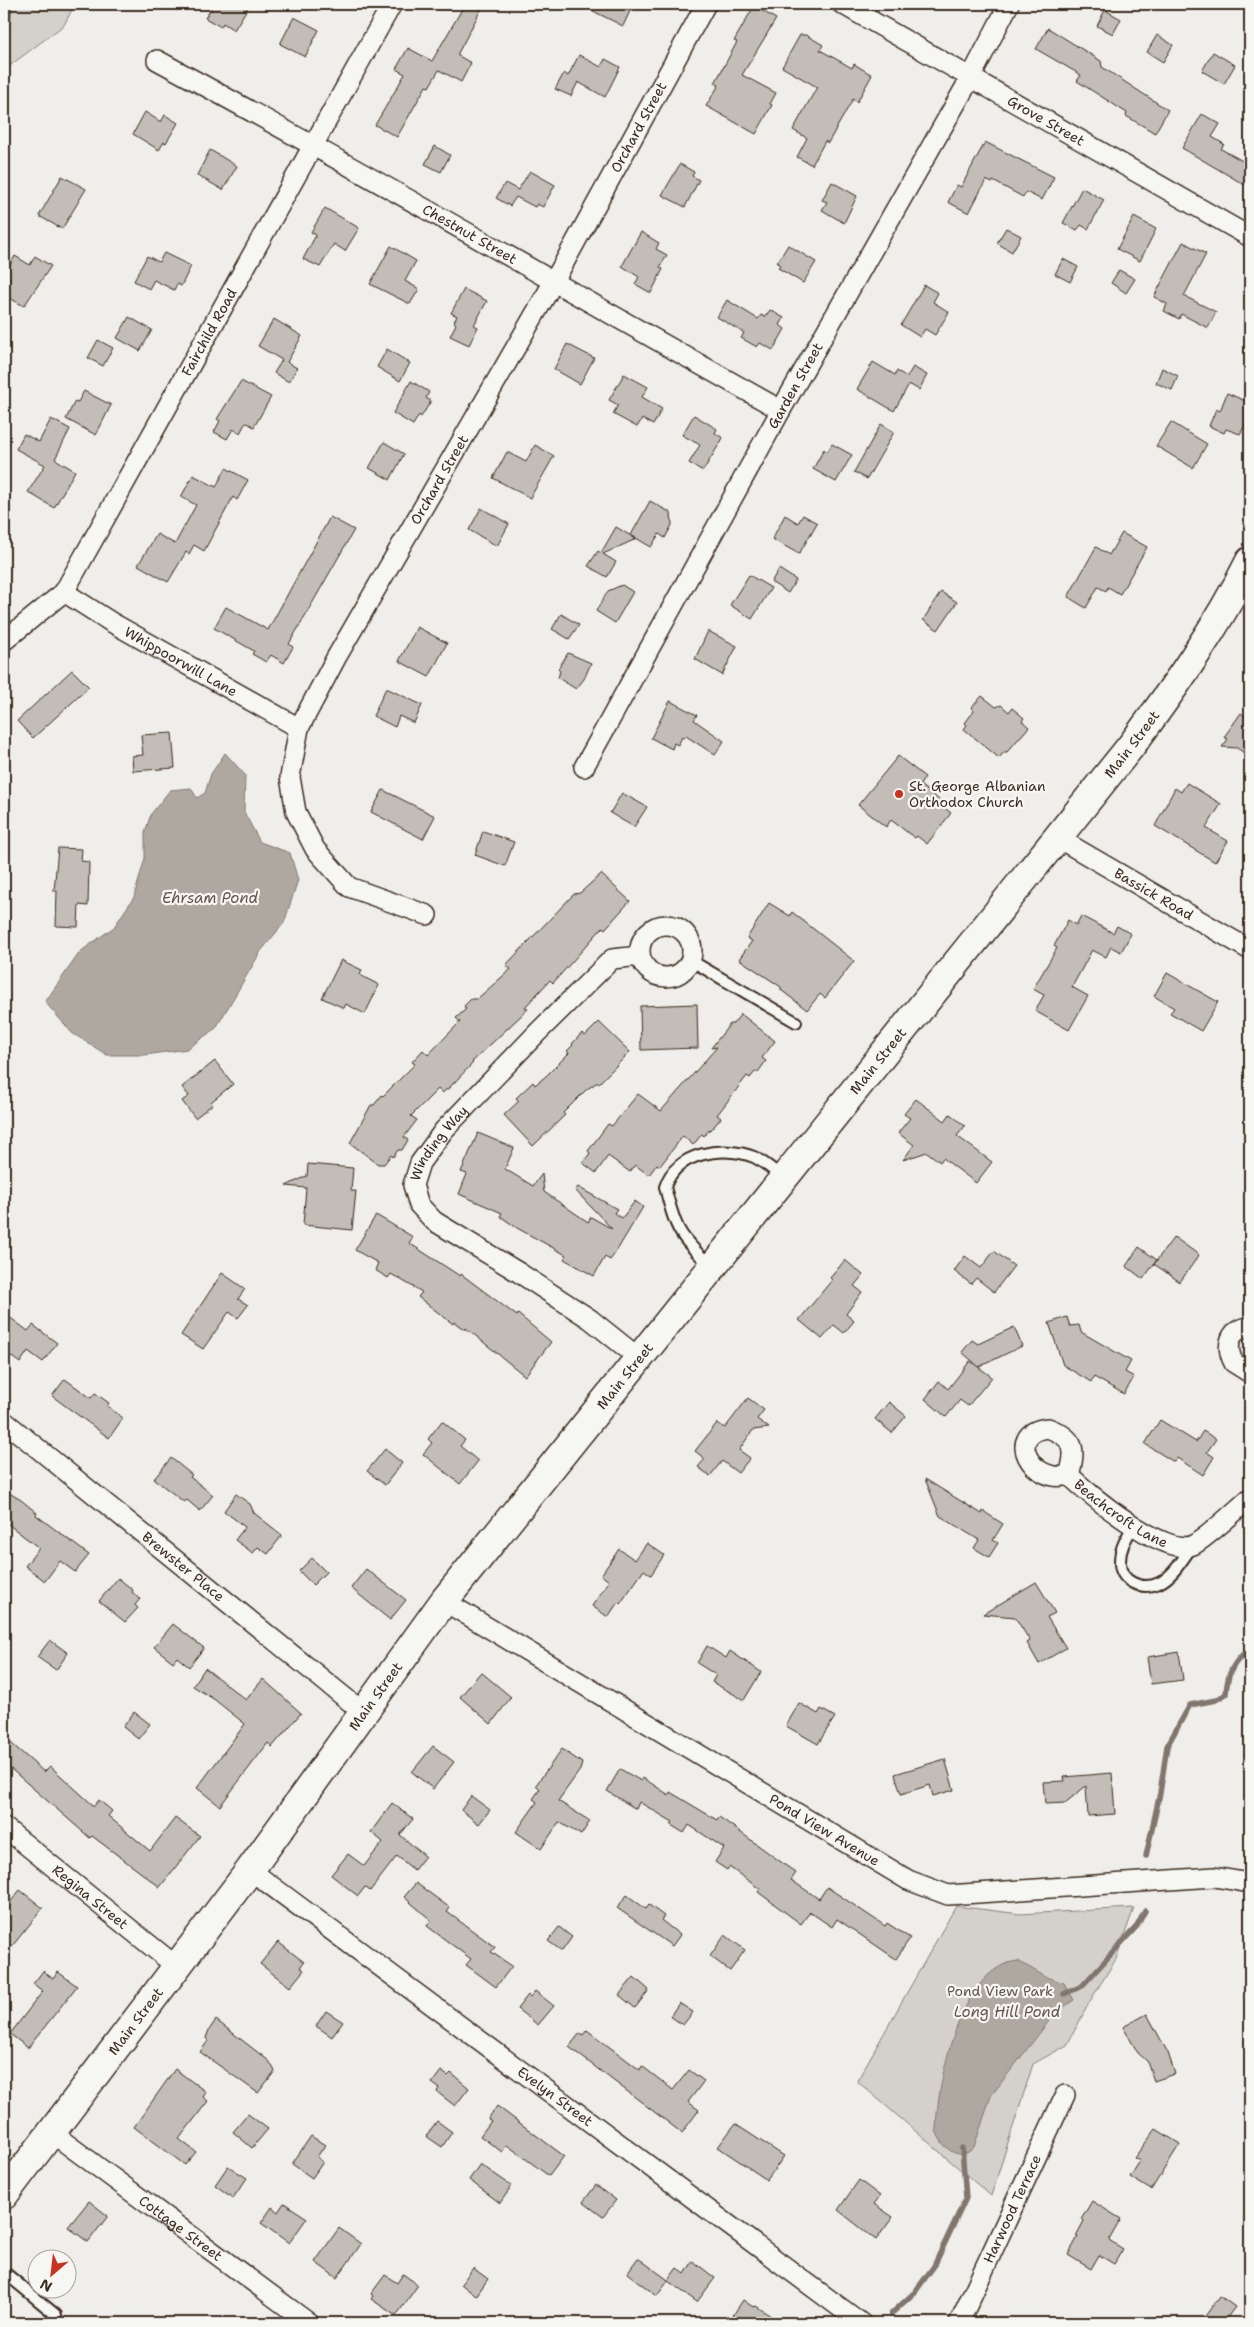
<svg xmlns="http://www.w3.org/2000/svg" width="1254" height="2327" font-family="'Shantell Sans',sans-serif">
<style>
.green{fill:#d4d1cc;stroke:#887e75}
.water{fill:#afa8a1;stroke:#81766d}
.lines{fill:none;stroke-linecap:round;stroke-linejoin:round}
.stream{stroke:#81766d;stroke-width:5.5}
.building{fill:#c2bdb7;stroke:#3b2a1e}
.service-casing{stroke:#3b2a1e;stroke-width:14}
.minor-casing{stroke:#3b2a1e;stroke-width:22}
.secondary-casing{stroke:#3b2a1e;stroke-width:31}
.service{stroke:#f6f6f2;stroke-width:10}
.minor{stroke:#f6f6f2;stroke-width:19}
.secondary{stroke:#f6f6f2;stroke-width:28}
.poi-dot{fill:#c8321e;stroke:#f6f6f2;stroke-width:2}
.labels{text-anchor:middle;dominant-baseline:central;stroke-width:4.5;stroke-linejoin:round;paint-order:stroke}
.street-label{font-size:14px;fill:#3b2a1e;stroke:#f6f6f2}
.poi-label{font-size:14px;fill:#3b2a1e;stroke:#f6f6f2;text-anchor:start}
.park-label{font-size:14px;fill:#61544a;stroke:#f6f6f2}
.water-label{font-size:15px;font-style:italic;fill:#64564c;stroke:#f6f6f2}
</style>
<rect width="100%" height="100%" fill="#efeeea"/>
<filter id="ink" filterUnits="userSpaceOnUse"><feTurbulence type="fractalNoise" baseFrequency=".02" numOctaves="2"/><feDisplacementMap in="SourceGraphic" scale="10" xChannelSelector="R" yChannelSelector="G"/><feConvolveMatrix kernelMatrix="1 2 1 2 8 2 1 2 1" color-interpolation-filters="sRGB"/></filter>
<g filter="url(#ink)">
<!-- green -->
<path class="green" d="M4 4H75L64 25 4 70Z
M956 1906 1020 1914 1134 1908 1116 1959 1090 2001 1067 2045 1033 2064 991 2196 857 2081Z"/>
<!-- water -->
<path class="water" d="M4 4H12L11 18 4 44Z
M225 753 245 775 244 812 260 842 290 853 298 880 284 923 261 951 216 1028 187 1049 145 1055H107L72 1033 45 1002 80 952 114 927 134 897 145 858V832L151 814 170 790 191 788 197 798 205 793 211 774Z
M1018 1961 1046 1977 1064 1983 1074 2000 1055 2013 991 2096 974 2147C959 2165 941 2146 936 2130 937 2084 960 1966 1018 1961Z"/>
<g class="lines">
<!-- stream -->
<path class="stream" d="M1146 1856 1160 1793 1167 1746 1190 1705 1216 1700 1226 1694C1227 1673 1234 1661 1250 1648
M1064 1994 1082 1986 1137 1926 1145 1911
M891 2314 915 2292 934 2266 966 2198 962 2148"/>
</g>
<!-- building -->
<path class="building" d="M214 4H250L234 30 223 23 221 27 205 18Z
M465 4H484L457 55 471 63 461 82 439 70 429 87 426 86 397 137 375 125 405 74 396 69 408 48 432 61Z
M579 4H616L630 11 623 26Z
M754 6 776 19 742 75 776 93 770 104 772 105 756 134 706 106 719 85 715 83 737 42 734 41Z
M1105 10 1121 19 1113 34 1097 26Z
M294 17 319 30 305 57 280 44Z
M1048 28 1101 61 1102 67 1168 110 1155 133 1126 116 1127 113 1077 81 1081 75 1036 49Z
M800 35H806L823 45 820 50 852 68 854 64 872 75 857 102 853 99 828 143 825 141 812 165 797 157 807 138 793 130 817 87 782 67Z
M1157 35 1173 45 1163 62 1147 52Z
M1213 52 1235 65 1224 84 1202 71Z
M579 55 601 67 605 59 620 67 605 97 578 82 571 96 555 89 564 73 568 76Z
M145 112 161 122 165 115 178 123 166 143 164 142 159 150 133 134Z
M1202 114 1220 124 1212 137 1224 144 1221 149 1250 165V188L1182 148Z
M985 142 1054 177 1042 200 1026 192 1023 197 993 181 992 183 986 180 969 213 948 202 957 185 961 187Z
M435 146 450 155 441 172 425 164Z
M210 150 237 166 223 190 197 175Z
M680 164 694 172 692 176 699 180 685 207 662 195Z
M530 171 555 185 543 207 537 204 535 207 516 197 510 206 496 198 505 183 518 190Z
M62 176 86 189 62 229 39 216Z
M832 182 857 196 844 223 822 210 827 202 822 200Z
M1082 188 1104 200 1088 229 1081 225 1077 230 1063 223Z
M325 208 359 228 345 251 334 244 320 267 303 259 316 235 311 232Z
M1134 217 1156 229 1140 261 1117 249Z
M1006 228 1021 236 1012 252 997 243Z
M641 232 659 243 656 249 667 255 660 267 663 269 651 293 635 284 639 277 622 266Z
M1183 242 1206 254 1184 296 1216 312 1208 328 1181 314 1179 319 1164 311 1167 304 1154 297Z
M788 245 816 262 803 283 778 268 780 265 777 263Z
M391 246 416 261 405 281 419 289 410 304 370 284Z
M164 253 191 266 181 286 177 284 174 290 154 280 149 289 134 281 147 256 159 262Z
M15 256 30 265 35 256 51 266 24 306 4 295V287L10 277 5 274Z
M1063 259 1078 267 1070 282 1055 274Z
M1119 270 1135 279 1126 293 1111 283Z
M924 285 938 293 933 302 949 312 935 335 925 329 920 337 901 325Z
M464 289 487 301 474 325 478 327 469 345 450 336 456 324 454 322 457 316 451 313Z
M727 300 758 319 761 315 765 317 770 310 784 318 780 325 785 329 773 350 760 343 757 347 741 338 744 333 717 317Z
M129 317 152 330 140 351 117 338Z
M274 319 302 336 287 362 297 368 289 382 274 373 282 360 258 346Z
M98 340 113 348 103 366 88 358Z
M567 344 594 358 580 384 554 369Z
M387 349 410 363 400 381 377 367Z
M873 362 895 375 897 371 907 377 913 367 927 375 919 390 909 384 894 411 857 389Z
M1162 368 1178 376 1172 390 1156 383Z
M624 374 648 387 642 397 662 409 653 425 642 419 637 427 613 414 618 405 609 400Z
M241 381 271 397 254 427 246 422 240 433 233 429 227 439 214 432 220 421 217 419Z
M411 381 429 392 426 398 431 401 421 417 419 415 413 425 393 413Z
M84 391 111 405 96 435 66 419 75 401 78 402Z
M1227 393 1250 403V416L1240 434 1226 429 1224 433 1209 426 1216 409 1220 411Z
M694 415 717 429 715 433 723 438 703 471 689 463 700 445 682 435Z
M51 419 70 429 55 459 75 471 54 508 28 492 45 465 16 449 24 434 39 442Z
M1171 422 1207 444 1193 468 1156 446Z
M881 424 894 432 867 479 854 472Z
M384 442 404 454 390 480 369 468Z
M832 444 852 455 836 482 813 469 824 449 827 452Z
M535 445 554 456 530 498 493 478 507 452 526 462Z
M226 468 248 480 237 500 233 497 204 551 194 545 189 554 186 552 168 582 138 565 157 534 175 544 196 505 181 497 193 475 216 487Z
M650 501 671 513 672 525 665 538 659 534 651 547 631 535Z
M481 508 509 524 497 546 469 530Z
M785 515 798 523 803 515 817 523 799 554 772 539Z
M330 517 354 530 289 644 293 647 284 663 271 655 266 662 252 654 254 651 214 628 226 607 268 630Z
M616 527 636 539 603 554 616 562 607 577 588 566 598 551 601 553Z
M1122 533 1147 547 1120 594 1108 587 1106 591 1098 587 1086 608 1068 597 1096 547 1109 555Z
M779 569 796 580 788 593 771 582Z
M749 575 771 588 752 619 730 605Z
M622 585 633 592 615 623 596 611 608 591Z
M941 592 957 602 938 630 923 620Z
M561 614 579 625 569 639 552 629Z
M417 627 447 643 429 677 399 661Z
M708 631 737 646 722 675 695 659Z
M568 653 591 663 584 679 576 689 558 678 560 671 558 669Z
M72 670 89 687 33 738 17 721Z
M386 688 422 705 414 723 399 716 395 727 373 716Z
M982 696 996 707 1001 705 1009 712 1012 708 1024 718 1022 721 1029 727 1007 752H1004L999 758 964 729 967 725 965 723 974 711 971 708Z
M670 701 697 715 694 720 724 741 715 755 686 736 684 738 682 737 678 745 674 743 672 749 651 738Z
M1241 713 1250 720V757L1237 748 1222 747 1228 739 1224 737Z
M172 733 175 768 133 771 132 756 143 755 141 735Z
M898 756 925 777 920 785 943 803 941 805 951 813 927 844 917 836 915 838 891 820 886 827 858 805Z
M1187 783 1221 804 1206 828 1228 841 1215 862 1155 826 1175 788 1181 792Z
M383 790 435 816 423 839 371 812Z
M622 793 647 807 634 827 610 813Z
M483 831 514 842 505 866 475 855Z
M58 848 82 849 81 861 89 862 88 906 79 905 78 927 56 926 57 891H54Z
M601 874 630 901 605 929 603 927 553 983 550 980 525 1007 528 1009 472 1062 473 1063 450 1087 442 1093 438 1089 411 1116 417 1120 404 1137 408 1140 402 1150H398L393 1157 391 1155 384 1164H378L350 1143 371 1105H374L382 1095 383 1096 415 1064 412 1062 423 1050 428 1055 460 1022 456 1018 466 1009 464 1006 471 999H477L511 969 506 965 574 894 580 893Z
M769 903 790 916 792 912 854 961 825 998 820 994 807 1010 781 990V987L739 959 752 941 747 938Z
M1081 916 1113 933 1117 926 1131 934 1121 952 1111 947 1106 957 1092 950 1072 987 1088 996 1069 1030 1035 1011 1044 995 1033 989 1057 948 1054 946 1068 920 1076 925Z
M341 960 362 970 360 975 379 985 365 1014 346 1004 344 1008 322 998Z
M1167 973 1218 1002 1201 1031 1170 1013 1174 1008 1154 996Z
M697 1004 698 1048 641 1050 640 1006Z
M741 1014 775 1041 762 1058 766 1061 758 1072H755L750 1078 747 1076 717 1115 721 1118 711 1130 710 1129 704 1136 702 1134 693 1145 683 1136 660 1166 657 1164 649 1175 635 1165 630 1172 608 1156 596 1173 583 1163 590 1153 588 1151 608 1124 612 1126 638 1094 661 1111 717 1047 711 1048 730 1024H733Z
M599 1022 630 1052 599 1083H596L586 1090 563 1113 565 1115 533 1146 504 1115 519 1101 516 1098 533 1082 535 1085 546 1076 569 1053 567 1051 573 1045 572 1044 582 1033 585 1036Z
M215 1061 233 1084 211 1102 213 1104 195 1118 182 1101 189 1096 182 1087Z
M916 1099 945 1121 950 1114 965 1126 957 1136 992 1162 976 1183 943 1158 940 1162 927 1152 903 1160 914 1145 898 1133 910 1118 904 1114Z
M478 1133 514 1148 505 1169 533 1186 542 1174 544 1192 588 1222 591 1217 612 1229 575 1190 578 1187 617 1209 614 1213 622 1218 635 1201 643 1207 616 1252 610 1260 605 1257 594 1276 564 1259 566 1255 517 1228 500 1216 502 1213 459 1194 467 1174 461 1172Z
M308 1164 353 1168 351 1191H356L352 1230 303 1225 306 1188 286 1186 307 1176Z
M376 1215 413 1237 409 1243 460 1276 461 1274 517 1316 518 1314 551 1342 525 1376 466 1328 465 1330 454 1322 453 1324 418 1297 422 1292 391 1274 388 1278 375 1270 378 1263 355 1250Z
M1174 1237 1199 1255 1180 1282 1154 1264Z
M1139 1247 1157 1260 1143 1279 1126 1266Z
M994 1251 1014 1266 994 1292 976 1278 971 1284 954 1271 965 1256 981 1268Z
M845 1260 863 1275 854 1286 862 1292 846 1314 854 1321 844 1333 834 1325 822 1339 799 1320 832 1280 830 1278Z
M222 1273 245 1289 238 1299 248 1305 238 1318 229 1312 203 1349 181 1335Z
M4 1313 28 1331 33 1325 57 1343 43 1362 28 1351 20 1363 4 1351Z
M1067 1317 1070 1326 1079 1325 1081 1332 1131 1361 1125 1372 1134 1377 1124 1394 1094 1377 1091 1382 1063 1365 1049 1323Z
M1014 1327 1022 1346 979 1367 962 1352 972 1340 978 1344Z
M970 1361 992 1377 968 1406 960 1400 946 1417 925 1399 939 1381 948 1389Z
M65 1379 91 1398 95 1393 109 1403 107 1406 123 1418 109 1438 52 1396Z
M748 1398 764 1410 757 1419 769 1428 753 1430 739 1450 750 1458 738 1473 722 1461 710 1476 698 1467 705 1459 695 1451 717 1423 725 1428Z
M889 1402 906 1416 892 1433 875 1419Z
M1160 1420 1196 1442 1203 1431 1216 1439 1207 1452 1214 1457 1203 1475 1177 1458 1174 1462 1145 1444Z
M442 1421 465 1440 460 1446 478 1461 460 1484 423 1454 432 1443 428 1439Z
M385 1449 402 1463 385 1485 367 1471Z
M171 1458 192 1475 190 1477 213 1495 200 1511 187 1500 184 1502 154 1479Z
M925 1479 982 1514 983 1511 1003 1524 993 1540 998 1543 989 1557 974 1548 979 1540 940 1516Z
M4 1490 21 1500 37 1513 36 1515 89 1555 75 1572 60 1561 45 1581 25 1566 39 1548 4 1521Z
M236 1494 250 1504 254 1513 282 1535 268 1554 258 1547 253 1553 235 1540 245 1527 224 1511Z
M647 1543 664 1555 651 1575 644 1570 620 1604 618 1602 608 1617 592 1606 609 1581 601 1575 619 1549 635 1560Z
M312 1558 326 1572 313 1585 299 1571Z
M366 1569 406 1600 390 1620 351 1588Z
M118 1578 133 1590 132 1592 140 1599 135 1605 138 1608 125 1622 99 1601Z
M1036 1582 1055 1613 1047 1617 1066 1648 1039 1664 1027 1643 1030 1641 1015 1617 983 1614Z
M173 1624 204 1648 189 1667 177 1657 173 1662 154 1647Z
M50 1640 68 1653 56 1670 37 1657Z
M707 1646 726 1658 730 1651 761 1672 744 1700 712 1682 716 1675 697 1663Z
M1179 1652 1183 1680 1151 1684 1147 1657Z
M205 1668 246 1700 263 1679 301 1713 272 1747 268 1743 220 1806 197 1788 245 1724 215 1700 193 1686Z
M481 1672 511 1697 491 1724 460 1697Z
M799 1703 818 1714 821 1709 835 1717 818 1744 786 1726Z
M134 1712 150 1724 138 1739 123 1727Z
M4 1737 44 1772 50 1766 94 1806 99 1800 112 1811 108 1816 150 1851 175 1818 200 1836 160 1887 92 1836 90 1838 4 1763Z
M433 1746 454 1762 433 1789 412 1772Z
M562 1749 582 1763 580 1770 558 1801 590 1821 581 1835 559 1822 541 1849 516 1832 537 1802 533 1799 540 1789 536 1785Z
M945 1759 954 1790 933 1796 930 1785 901 1794 895 1774Z
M620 1769 641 1781 643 1778 669 1795 670 1792 717 1820 719 1817 725 1821 796 1873 791 1880 819 1899 827 1887 885 1926 887 1923 910 1938 896 1959 837 1919 832 1927 810 1912 801 1924 758 1892 760 1889 729 1867 727 1870 715 1862 724 1848 689 1825 684 1833 671 1825 673 1822 639 1802 636 1809 607 1791Z
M1112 1773 1115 1814 1088 1816 1086 1786 1065 1803 1045 1804 1043 1782 1065 1781 1064 1777Z
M471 1796 490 1810 479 1824 461 1810Z
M392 1803 413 1819 400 1835 425 1856 414 1870 397 1856 370 1891 365 1887 358 1896 331 1875 348 1854 364 1866 383 1842 371 1832Z
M416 1883 450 1908 447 1912 495 1947 491 1952 512 1966 496 1987 466 1965 471 1959 427 1926 431 1920 404 1897Z
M20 1890 43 1908 4 1956V1910Z
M627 1895 646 1909 649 1905 664 1916 661 1920 680 1935 672 1946 617 1908Z
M559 1927 572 1937 562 1951 548 1941Z
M725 1935 745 1950 730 1971 710 1956Z
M278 1942 304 1962 300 1967 304 1970 290 1987 260 1964Z
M43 1971 53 1979 58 1972 77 1986 28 2048 10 2034 43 1991 33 1984Z
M634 1977 649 1990 635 2008 619 1995Z
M535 1991 554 2006 538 2025 517 2009 528 1995 530 1997Z
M679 2003 693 2012 683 2025 670 2016Z
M326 2011 343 2022 332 2037 316 2026Z
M1147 2014 1168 2053 1175 2074 1154 2081 1147 2061 1138 2053 1123 2027Z
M216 2020 269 2061 275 2071 258 2093 200 2052 208 2041 206 2038 209 2030Z
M587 2030 640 2070 642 2066 673 2090 689 2070 704 2081 688 2102 699 2110 682 2133 569 2047 580 2033 583 2035Z
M175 2069 206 2092 203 2097 208 2101 179 2139 196 2152 185 2165 134 2127Z
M441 2071 448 2076 451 2073 469 2088 455 2106 437 2092 439 2088 432 2083Z
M497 2106 564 2156 549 2176 507 2145 502 2152 480 2136 491 2121 488 2119Z
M248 2114 268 2129 252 2148 233 2132Z
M437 2121 452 2132 442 2147 426 2136Z
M735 2124 784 2156 767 2180 718 2147Z
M1156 2129 1180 2144 1151 2190 1130 2177 1140 2161 1134 2158Z
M311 2136 325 2145 317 2157 323 2162 312 2178 292 2164Z
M480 2164 512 2186 500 2203 469 2180Z
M228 2166 247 2178 233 2198 215 2185Z
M859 2180 880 2196 874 2204 893 2217 876 2240 838 2210Z
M596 2185 616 2200 603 2217 583 2202Z
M89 2201 108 2216 88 2242 68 2227Z
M1092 2201 1121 2219 1109 2240 1123 2249 1114 2264 1099 2255 1091 2269 1068 2255 1078 2237 1076 2236 1084 2221 1082 2218Z
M284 2203 307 2218 289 2243 261 2223 272 2207 278 2212Z
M339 2228 361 2244 337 2278 315 2262Z
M638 2258 668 2280 677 2268 685 2274 693 2261 715 2278 697 2302 668 2281 657 2296 627 2273Z
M473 2268 488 2279 476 2296 461 2284Z
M403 2274 418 2285 396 2316 371 2299 373 2296 371 2294 385 2275 397 2283Z
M1220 2296 1235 2307 1223 2323H1200Z
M743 2300 753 2307 756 2306 781 2323H728Z"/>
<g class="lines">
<defs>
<path id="service" d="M690 960 796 1022
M712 1267C679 1236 676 1231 665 1187 676 1152 723 1145 754 1157 764 1162 774 1171 783 1177
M1134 1525C1127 1537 1120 1547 1120 1561 1119 1582 1142 1591 1159 1583 1173 1577 1184 1557 1193 1545
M4 2272 56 2315 50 2323"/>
<g id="minor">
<path id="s1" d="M842 4 1250 237"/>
<path id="s2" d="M157 60C367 173 573 294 781 410"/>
<path id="s3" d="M64 592 111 622 299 728"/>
<path id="s4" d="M4 641 64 592 392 4"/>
<path id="s5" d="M584 767 781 410 971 77 1009 4"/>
<path id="s6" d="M1058 838 1250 950"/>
<path id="s7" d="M427 915 349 887 315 849 296 812 290 777 299 728 336 658 553 283 706 4"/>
<circle cx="666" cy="951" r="26"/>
<path d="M1250 1327C1229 1328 1225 1347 1234 1363L1250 1373"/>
<path id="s8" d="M640 1359 590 1319 518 1272 434 1221 419 1205 413 1185 420 1163 444 1130 538 1032 612 959 640 956"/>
<path id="s9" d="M4 1421 364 1713"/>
<path d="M1048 1428C1075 1438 1077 1449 1069 1475 1032 1486 1003 1432 1048 1428Z"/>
<path id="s10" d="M1069 1475C1088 1494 1166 1558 1193 1545 1207 1538 1237 1509 1250 1498"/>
<path id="s11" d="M444 1601 908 1880 948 1895 1214 1877 1250 1883"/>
<path id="s12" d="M4 1827 177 1967"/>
<path id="s13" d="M250 1870 861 2323"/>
<path id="s14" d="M52 2133 309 2323"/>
<path id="s15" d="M959 2323 1065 2095"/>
</g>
<g id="secondary">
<path id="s16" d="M4 2195 250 1870 444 1601 1131 746C1175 687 1217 627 1250 561"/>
</g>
</defs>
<!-- service casing -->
<use href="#service" class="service-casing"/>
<!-- minor casing -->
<use href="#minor" class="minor-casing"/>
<!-- secondary casing -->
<use href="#secondary" class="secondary-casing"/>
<!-- service -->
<use href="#service" class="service"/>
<!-- minor -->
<use href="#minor" class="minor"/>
<!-- secondary -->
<use href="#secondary" class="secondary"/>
</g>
</g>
<!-- markers -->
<circle class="poi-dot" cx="899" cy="794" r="5"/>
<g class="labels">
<!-- street labels -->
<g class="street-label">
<text stroke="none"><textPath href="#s1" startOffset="235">Grove Street</textPath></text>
<text stroke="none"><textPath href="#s7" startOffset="951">Orchard Street</textPath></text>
<text stroke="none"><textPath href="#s2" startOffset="358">Chestnut Street</textPath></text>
<text stroke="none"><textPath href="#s4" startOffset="375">Fairchild Road</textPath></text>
<text stroke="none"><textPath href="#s5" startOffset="436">Garden Street</textPath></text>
<text stroke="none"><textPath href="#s7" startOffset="546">Orchard Street</textPath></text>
<text stroke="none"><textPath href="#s3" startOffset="136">Whippoorwill Lane</textPath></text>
<text stroke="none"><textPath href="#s16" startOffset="1838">Main Street</textPath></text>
<text stroke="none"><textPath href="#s6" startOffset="111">Bassick Road</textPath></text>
<text stroke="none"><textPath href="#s16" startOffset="1432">Main Street</textPath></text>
<text stroke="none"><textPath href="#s8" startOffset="341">Winding Way</textPath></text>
<text stroke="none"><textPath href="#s16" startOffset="1028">Main Street</textPath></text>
<text stroke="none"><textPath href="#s10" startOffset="65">Beachcroft Lane</textPath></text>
<text stroke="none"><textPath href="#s9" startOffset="231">Brewster Place</textPath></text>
<text stroke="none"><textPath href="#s16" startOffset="622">Main Street</textPath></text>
<text stroke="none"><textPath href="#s11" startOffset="444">Pond View Avenue</textPath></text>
<text stroke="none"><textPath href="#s12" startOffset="111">Regina Street</textPath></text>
<text stroke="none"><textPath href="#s16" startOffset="218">Main Street</textPath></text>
<text stroke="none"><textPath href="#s13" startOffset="380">Evelyn Street</textPath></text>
<text stroke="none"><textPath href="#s15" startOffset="126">Harwood Terrace</textPath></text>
<text stroke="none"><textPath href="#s14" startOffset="160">Cottage Street</textPath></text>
</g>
<!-- poi labels -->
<g class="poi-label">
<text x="909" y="786">St. George Albanian<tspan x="909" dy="16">Orthodox Church</tspan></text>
</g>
<!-- park labels -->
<g class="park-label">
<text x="1000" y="1991">Pond View Park</text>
</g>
<!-- water labels -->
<g class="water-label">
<text x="210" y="898">Ehrsam Pond</text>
<text x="1007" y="2012">Long Hill Pond</text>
</g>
</g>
<!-- margin -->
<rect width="1254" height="2327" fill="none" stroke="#f6f6f2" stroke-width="20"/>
<rect x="10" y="10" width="1234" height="2307" fill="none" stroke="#3b2a1e" stroke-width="2" filter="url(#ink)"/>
<!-- north arrow -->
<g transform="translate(52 2274) rotate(208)"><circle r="24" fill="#f6f6f2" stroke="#aba49d"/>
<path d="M0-4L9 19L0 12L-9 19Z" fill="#c8321e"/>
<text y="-8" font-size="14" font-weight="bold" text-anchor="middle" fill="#3b2a1e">N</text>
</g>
</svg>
